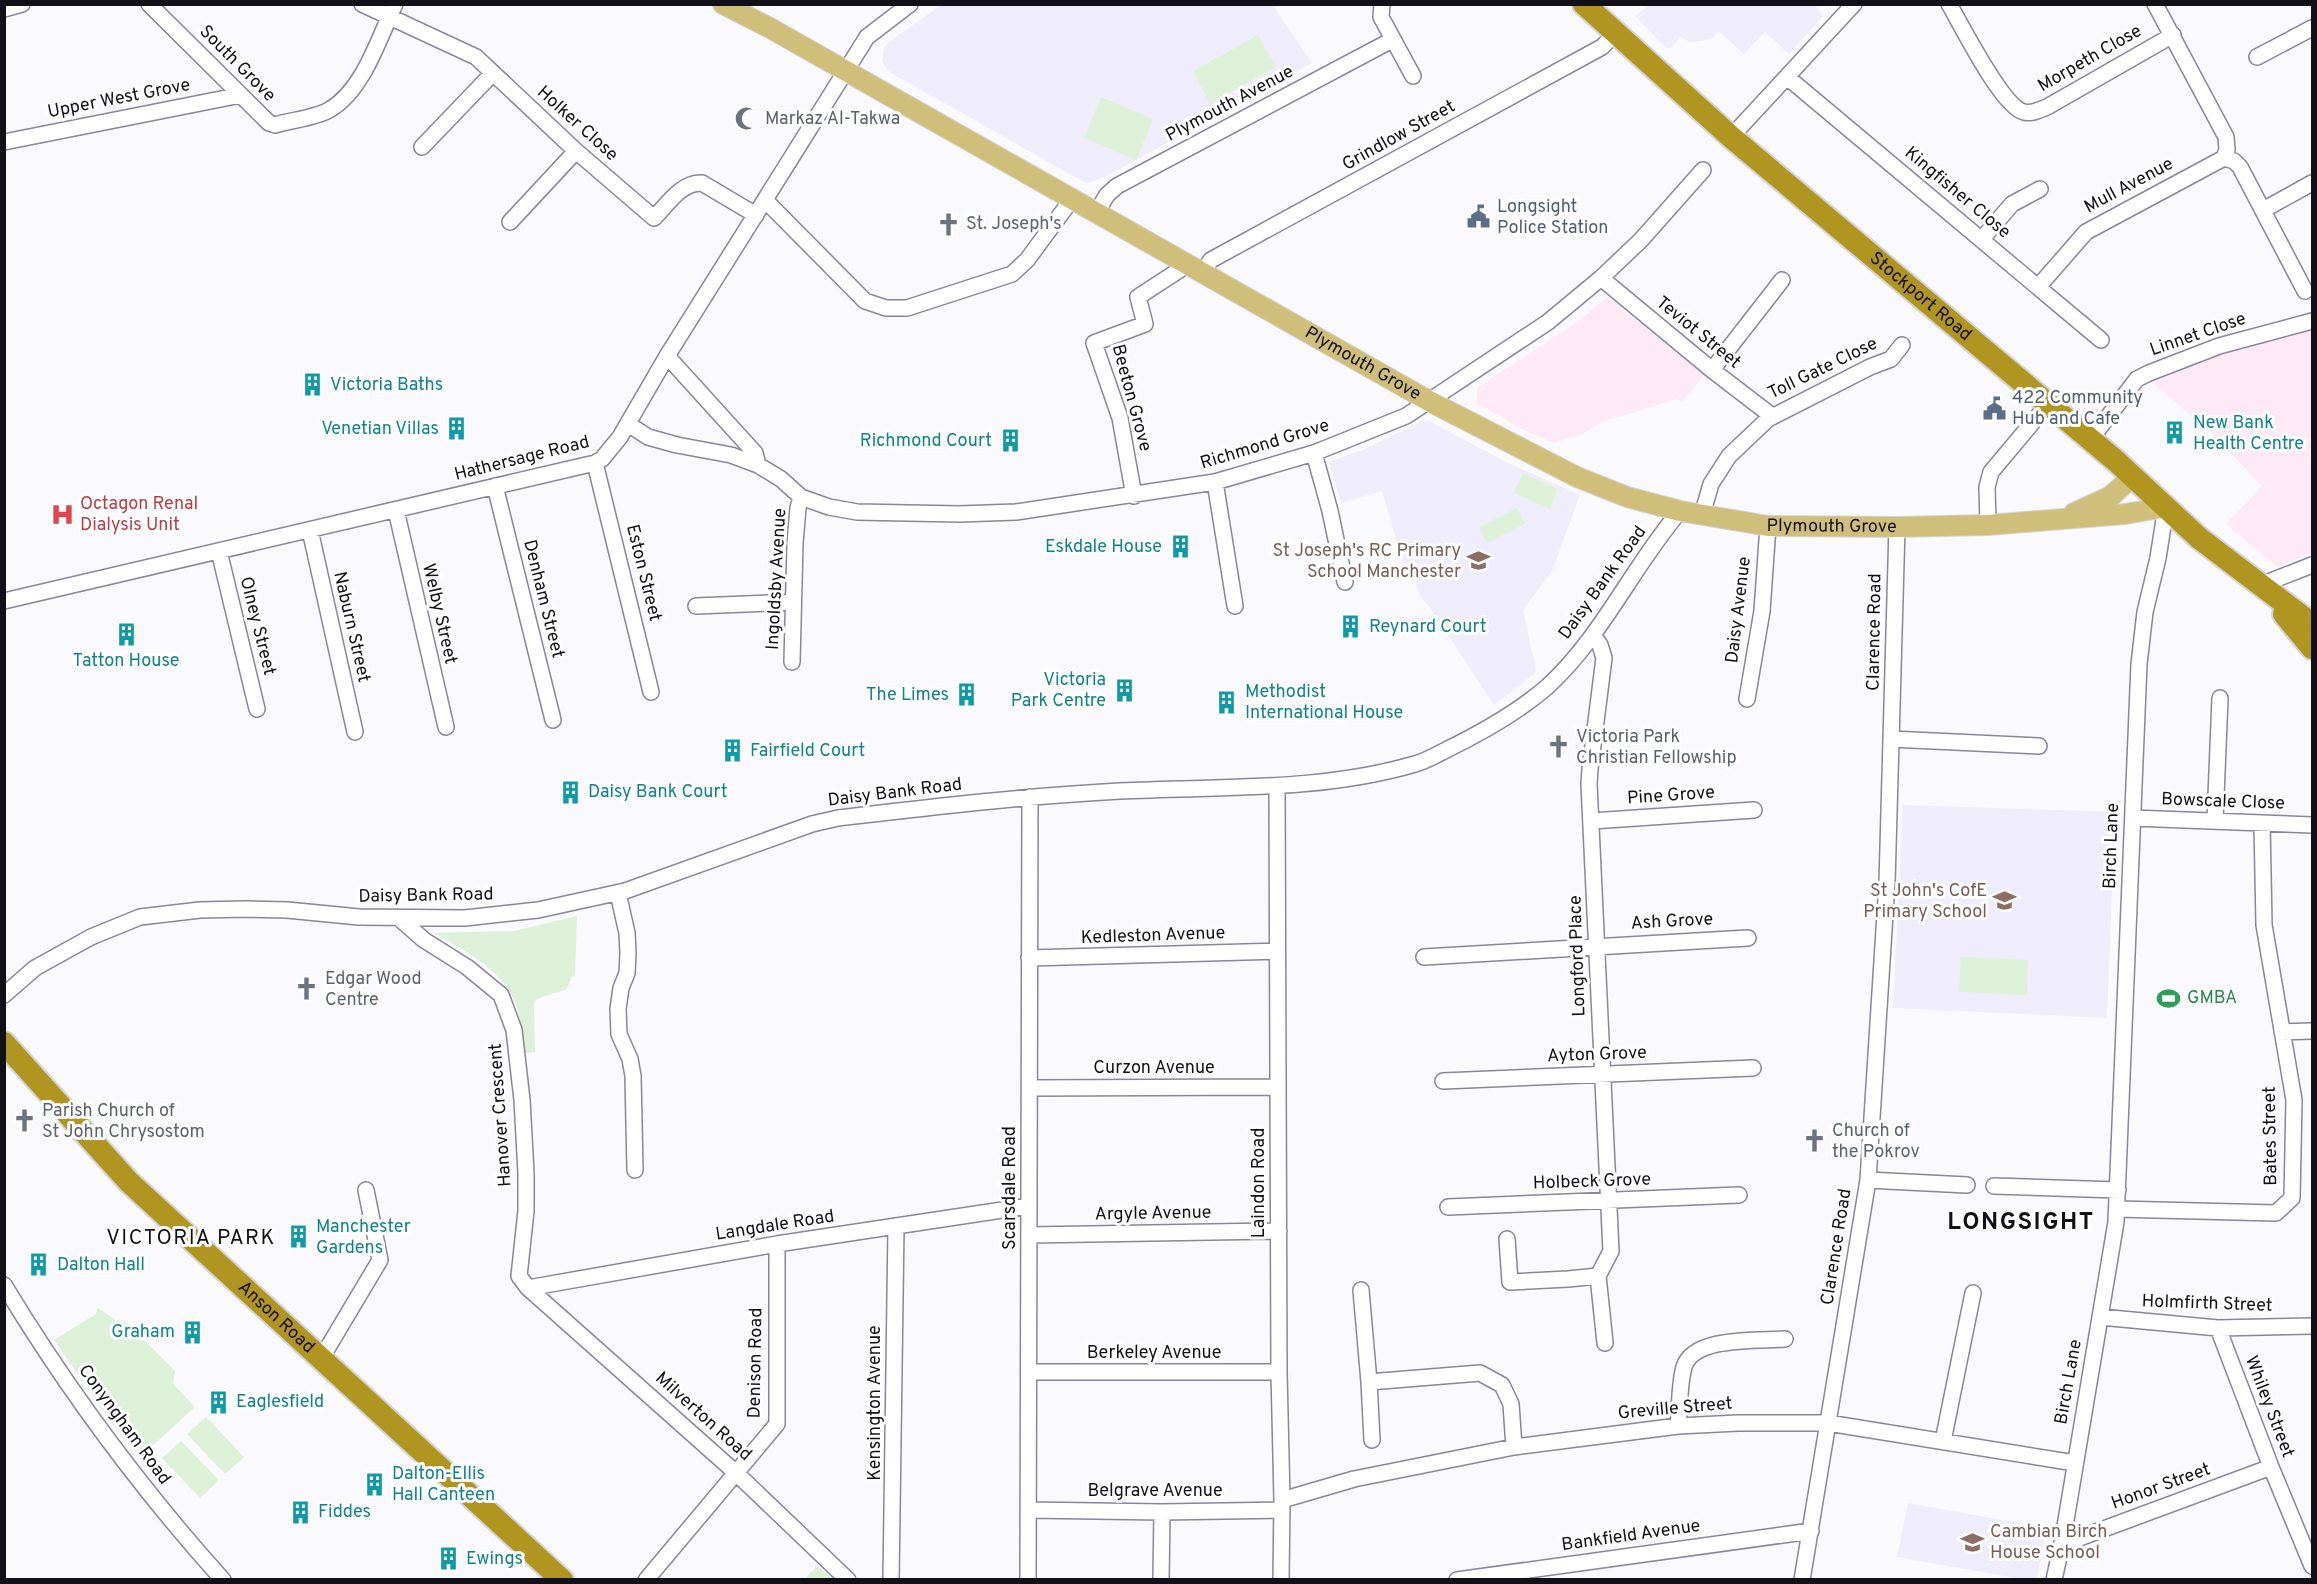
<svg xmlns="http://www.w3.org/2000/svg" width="2317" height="1584" font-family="Overpass,sans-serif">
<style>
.built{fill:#efedfb}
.industrial{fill:#fee9f7}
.green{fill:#dcf1d7}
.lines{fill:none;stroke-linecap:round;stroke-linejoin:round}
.minor-casing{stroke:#89859d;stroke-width:18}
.major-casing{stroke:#d4d4d5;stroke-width:22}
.highway-casing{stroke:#d4d4d5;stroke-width:26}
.minor{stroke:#fff;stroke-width:15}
.major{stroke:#d0bf7a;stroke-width:20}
.highway{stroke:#b19521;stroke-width:22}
.labels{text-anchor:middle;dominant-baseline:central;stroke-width:6;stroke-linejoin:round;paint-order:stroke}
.street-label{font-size:18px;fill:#110f18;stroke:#fff}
.worship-label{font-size:18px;fill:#5b616d;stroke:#fff;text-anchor:start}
.service-label{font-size:18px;fill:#4e5e75;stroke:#fff;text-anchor:start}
.culture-label{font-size:18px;fill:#0d838f;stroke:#fff;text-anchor:start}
.health-label{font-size:18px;fill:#be3a42;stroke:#fff;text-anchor:start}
.education-label{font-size:18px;fill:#785e54;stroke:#fff;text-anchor:end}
.leisure-label{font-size:18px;fill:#27864d;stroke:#fff;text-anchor:start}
.quarter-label{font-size:21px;letter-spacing:1.5px;fill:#110f18;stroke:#fff}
.district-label{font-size:24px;font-weight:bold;letter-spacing:1.5px;fill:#110f18;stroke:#fff}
</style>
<rect width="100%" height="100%" fill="#faf9fe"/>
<!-- built -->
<path class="built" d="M1272 4 1312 63 1107 176 1088 183 1082 181 893 74 887 70 882 61 884 48 889 42 941 5Z
M1650 4 1815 5 1823 16 1789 54 1765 32 1744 54 1718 31 1712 38 1703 41 1690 42 1680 37 1671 48H1666L1635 16Z
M1429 421 1508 463 1580 495 1552 571 1523 610 1536 670 1534 674 1494 705 1429 606 1420 596 1414 578 1407 577 1382 491 1341 503 1329 462 1363 450 1419 423Z
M1903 805 2115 812 2107 1018 1893 1008Z
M1908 1503 2046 1528 2037 1579H2021L1897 1557Z"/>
<!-- industrial -->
<path class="industrial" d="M1607 297 1704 375 1682 402 1677 399 1602 422 1582 434 1555 443 1528 432 1477 404V388L1576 323Z
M2312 329V552L2277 567 2226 524 2262 486 2216 437 2153 383 2213 356Z"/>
<!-- green -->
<path class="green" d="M1258 35 1276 67 1210 104 1193 71Z
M1101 97 1153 119 1136 160 1084 138Z
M1523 473 1558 489 1550 509 1514 493Z
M1517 508 1525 524 1487 543 1479 527Z
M577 916 575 976 571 977 567 989C556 994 542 994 534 1002L535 1052 523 1053C522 1042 522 1030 520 1020 511 972 472 956 434 933L514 931Z
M1961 957 2028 960 2027 995 1959 992Z
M98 1308 116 1320 125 1321 175 1371 173 1384 195 1407 140 1457 111 1422 54 1340 96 1314Z
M206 1417 244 1457 225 1474 187 1434Z
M181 1441 219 1480 200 1498 162 1458Z
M817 1566 832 1579H805Z"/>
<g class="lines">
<defs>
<path id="minor" d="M149 4 269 123 275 125C292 120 315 118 329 110 363 91 379 38 395 4
M362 4 476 57 576 151 654 218C667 205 681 182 702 183L756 215
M1382 4 1381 17 1413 76
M1949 4C1962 26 2002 107 2024 112 2031 114 2040 110 2047 107L2173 35
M2155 4 2226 137 2227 150 2224 158 2234 161 2240 167 2305 291
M4 9 22 4
M2257 57 2312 28
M1787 77 2101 340
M1731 137 1854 4
M4 142 241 95
M422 147 493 73
M765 200 865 301 886 308H907L1012 274 1027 260 1072 199
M2263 210 2312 183
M1096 213 1107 195 1117 186 1392 40
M510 222 576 151
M1982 239 2012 204 2040 189
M1202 273 1211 260 1602 47 1615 34
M1601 278 1712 370 1772 416
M2038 287 2086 232 2224 158
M667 356 755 453 758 465
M1712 370 1782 280
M628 424 648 437 677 445 731 455 758 465 781 479 801 497 829 507 857 512 959 514 1016 512 1215 482 1314 453 1406 416 1429 401 1548 322 1601 278 1641 240 1703 170
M2090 440 2137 379 2149 373 2219 346 2312 321
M1314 453 1330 511 1345 582
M595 463 651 692
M1215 482 1235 606
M495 486 553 720
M1134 496 1120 418 1094 343 1145 324 1138 297 1187 265
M396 510 446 727
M1702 515 1711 484 1729 456 1768 419 1870 367 1891 359 1902 345
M1988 525 1987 487 1991 472 2048 404
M310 530 355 732
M219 551 257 709
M2261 585 2312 565
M4 601 595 463 602 459 620 437 667 356 867 37 910 4
M696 606 793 602
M1593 635 1600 645 1604 658 1590 769 1589 784 1611 1251 1598 1276 1605 1343
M792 662 795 543 798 508 801 497
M1747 699 1762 611 1768 526
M1891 739 2039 746
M1277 786 1279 1372 1282 1500 1281 1580
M2133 818 2312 825
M1592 821 1754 810
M2215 821 2220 698
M618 893 627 933 628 953 627 973 621 988 618 1009 619 1034 630 1059 633 1076 635 1170
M399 918 424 940 467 967 501 995 514 1030 522 1100 526 1173V1211L519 1276 528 1288 735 1472 848 1580
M1424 957 1748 938
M1029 958 1277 951
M4 995 35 968 91 937 140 917 200 910 245 909 287 910 359 917 465 918 538 910 625 891 812 824 838 818C932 807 1025 796 1120 791 1218 786 1319 792 1415 764 1426 761 1436 755 1446 750 1481 733 1517 713 1547 687 1602 637 1632 567 1680 511
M2282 1032 2312 1031
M1443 1081 1753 1068
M1030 1088 1278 1087
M1868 1180 1967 1185
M1994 1186 2118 1190
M1448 1207 1739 1195
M2117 1209 2276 1213 2292 1198 2294 1100 2264 925 2262 823
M1029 1235 1279 1231
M1507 1239 1510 1282 1568 1279 1598 1276
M4 1285C67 1389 142 1490 223 1580
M528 1288 777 1244 1029 1206
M1361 1290 1369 1382 1480 1373 1502 1385 1511 1404 1514 1447
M2100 1317 2218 1328 2312 1326
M2218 1328 2271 1467 2312 1566
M321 1359 380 1260 366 1190
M1029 1372H1279
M1369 1382 1372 1440
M1678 1426C1680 1407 1679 1385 1684 1367 1693 1336 1759 1341 1785 1339
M1943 1441 1973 1293
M1282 1500 1354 1479 1514 1447 1678 1426 1738 1423H1828L2075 1463
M1029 1510 1162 1512 1282 1510
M2063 1538 2074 1540 2271 1467
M646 1580 777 1424V1244
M891 1580 896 1227
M1028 1580 1030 797
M1161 1580 1162 1512
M1457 1580 1811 1531
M1802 1580 1868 1180 1887 883 1897 527
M2054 1580 2063 1538 2116 1222 2139 664 2145 612 2158 558 2166 507"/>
<g id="major">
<path id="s1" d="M723 4 770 28 1429 401 1577 477 1627 497 1680 511 1768 526 1897 527 1988 525 2125 514 2166 507"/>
<path d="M2074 513 2111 496 2133 476"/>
</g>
<g id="highway">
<path id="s2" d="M1584 4 1731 137 2116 461 2199 538 2312 624"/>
<path d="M2284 614 2312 648"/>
<path id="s3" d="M4 1043 129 1182 562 1580"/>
</g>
</defs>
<!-- minor casing -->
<use href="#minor" class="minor-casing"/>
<!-- major casing -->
<use href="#major" class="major-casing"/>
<!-- highway casing -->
<use href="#highway" class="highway-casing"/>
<!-- minor -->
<use href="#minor" class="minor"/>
<!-- major -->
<use href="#major" class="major"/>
<!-- highway -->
<use href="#highway" class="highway"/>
</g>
<!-- icons -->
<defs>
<symbol id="mosque-bare" viewBox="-9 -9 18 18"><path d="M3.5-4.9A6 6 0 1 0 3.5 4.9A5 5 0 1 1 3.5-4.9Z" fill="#6b7280" stroke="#fff" stroke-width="2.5" paint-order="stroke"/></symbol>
<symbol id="civic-bare" viewBox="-9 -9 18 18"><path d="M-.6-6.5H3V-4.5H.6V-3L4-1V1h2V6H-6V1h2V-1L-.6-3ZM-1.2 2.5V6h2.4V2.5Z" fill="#5c6f8a" stroke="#fff" stroke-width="2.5" paint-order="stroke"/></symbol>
<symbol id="church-bare" viewBox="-9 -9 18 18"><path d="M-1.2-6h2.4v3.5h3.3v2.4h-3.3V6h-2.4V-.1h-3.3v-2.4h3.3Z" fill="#6b7280" stroke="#fff" stroke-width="2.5" paint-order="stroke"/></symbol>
<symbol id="building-bare" viewBox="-9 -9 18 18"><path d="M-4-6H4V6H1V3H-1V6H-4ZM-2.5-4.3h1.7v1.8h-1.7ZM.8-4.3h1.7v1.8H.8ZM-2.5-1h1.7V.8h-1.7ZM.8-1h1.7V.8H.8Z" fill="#0f9aa8" stroke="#fff" stroke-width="2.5" paint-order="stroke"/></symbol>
<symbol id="hospital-bare" viewBox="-9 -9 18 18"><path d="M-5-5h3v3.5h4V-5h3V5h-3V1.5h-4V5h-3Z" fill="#e0444e" stroke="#fff" stroke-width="2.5" paint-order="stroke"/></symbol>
<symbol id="school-bare" viewBox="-9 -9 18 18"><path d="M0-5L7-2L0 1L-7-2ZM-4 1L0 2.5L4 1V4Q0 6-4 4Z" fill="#8d6e63" stroke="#fff" stroke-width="2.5" paint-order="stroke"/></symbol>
<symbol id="stadium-bare" viewBox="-9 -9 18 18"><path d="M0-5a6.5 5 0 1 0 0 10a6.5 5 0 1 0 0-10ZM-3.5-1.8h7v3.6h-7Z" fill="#2e9e5b" stroke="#fff" stroke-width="2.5" paint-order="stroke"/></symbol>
</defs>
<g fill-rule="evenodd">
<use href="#mosque-bare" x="730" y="102" width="33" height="33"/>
<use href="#civic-bare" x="1462" y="200" width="33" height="33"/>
<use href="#church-bare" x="932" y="208" width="33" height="33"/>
<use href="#building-bare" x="296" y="368" width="33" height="33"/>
<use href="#civic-bare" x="1978" y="392" width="33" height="33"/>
<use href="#building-bare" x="440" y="412" width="33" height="33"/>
<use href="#building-bare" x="2158" y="416" width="33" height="33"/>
<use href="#building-bare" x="994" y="424" width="33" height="33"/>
<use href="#hospital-bare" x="46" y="498" width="33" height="33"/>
<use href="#building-bare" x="1164" y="530" width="33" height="33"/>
<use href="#school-bare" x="1462" y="544" width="33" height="33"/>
<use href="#building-bare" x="1334" y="610" width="33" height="33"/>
<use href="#building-bare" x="110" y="618" width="33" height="33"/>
<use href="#building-bare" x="1108" y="674" width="33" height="33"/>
<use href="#building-bare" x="950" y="678" width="33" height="33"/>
<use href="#building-bare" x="1210" y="686" width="33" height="33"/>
<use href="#church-bare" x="1542" y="730" width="33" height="33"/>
<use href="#building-bare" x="716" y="734" width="33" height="33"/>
<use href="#building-bare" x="554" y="776" width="33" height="33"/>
<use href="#school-bare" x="1988" y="884" width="33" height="33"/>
<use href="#church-bare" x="290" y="972" width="33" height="33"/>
<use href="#stadium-bare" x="2152" y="982" width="33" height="33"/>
<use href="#church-bare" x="8" y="1104" width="33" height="33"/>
<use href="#church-bare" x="1798" y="1124" width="33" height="33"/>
<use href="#building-bare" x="282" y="1220" width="33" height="33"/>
<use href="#building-bare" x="22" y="1248" width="33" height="33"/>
<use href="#building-bare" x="176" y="1316" width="33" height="33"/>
<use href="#building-bare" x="202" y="1386" width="33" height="33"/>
<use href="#building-bare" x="358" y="1468" width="33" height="33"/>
<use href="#building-bare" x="284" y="1496" width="33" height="33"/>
<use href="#school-bare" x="1956" y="1526" width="33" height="33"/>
<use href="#building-bare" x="432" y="1542" width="33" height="33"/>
</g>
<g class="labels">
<!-- street labels -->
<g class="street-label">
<text transform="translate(2090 59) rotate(-30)">Morpeth Close</text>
<text transform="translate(237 64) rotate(45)">South Grove</text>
<text transform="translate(119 99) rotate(-11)">Upper West Grove</text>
<text transform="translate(1230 104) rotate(-28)">Plymouth Avenue</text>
<text transform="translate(577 124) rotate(42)">Holker Close</text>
<text transform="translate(1399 136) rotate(-29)">Grindlow Street</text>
<text transform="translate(2129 186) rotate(-28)">Mull Avenue</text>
<text transform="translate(1957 193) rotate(40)">Kingfisher Close</text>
<text stroke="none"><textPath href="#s2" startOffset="446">Stockport Road</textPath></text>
<text transform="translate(1698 333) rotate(39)">Teviot Street</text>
<text transform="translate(2198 335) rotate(-19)">Linnet Close</text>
<text stroke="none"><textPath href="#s1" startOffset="734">Plymouth Grove</textPath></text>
<text transform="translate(1823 369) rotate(-26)">Toll Gate Close</text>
<text transform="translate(1131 398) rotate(75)">Beeton Grove</text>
<text transform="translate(1265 445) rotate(-17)">Richmond Grove</text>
<text transform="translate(522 459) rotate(-14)">Hathersage Road</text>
<text stroke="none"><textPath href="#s1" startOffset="1238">Plymouth Grove</textPath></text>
<text transform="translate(643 573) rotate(76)">Eston Street</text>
<text transform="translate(777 579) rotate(-87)">Ingoldsby Avenue</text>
<text transform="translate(1603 583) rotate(-54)">Daisy Bank Road</text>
<text transform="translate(543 599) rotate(76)">Denham Street</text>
<text transform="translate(1739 610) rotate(-83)">Daisy Avenue</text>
<text transform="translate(439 614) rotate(77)">Welby Street</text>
<text transform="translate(257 626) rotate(76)">Olney Street</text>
<text transform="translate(351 627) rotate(77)">Naburn Street</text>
<text transform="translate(1875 632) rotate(-89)">Clarence Road</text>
<text transform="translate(895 793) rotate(-7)">Daisy Bank Road</text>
<text transform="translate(1671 796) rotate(-4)">Pine Grove</text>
<text transform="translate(2223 802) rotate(2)">Bowscale Close</text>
<text transform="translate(2112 846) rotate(-88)">Birch Lane</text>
<text transform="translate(426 896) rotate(-1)">Daisy Bank Road</text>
<text transform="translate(1672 922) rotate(-3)">Ash Grove</text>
<text transform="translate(1153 936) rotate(-2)">Kedleston Avenue</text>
<text transform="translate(1578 956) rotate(-92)">Longford Place</text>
<text transform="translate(1597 1055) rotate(-2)">Ayton Grove</text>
<text x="1154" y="1068">Curzon Avenue</text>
<text transform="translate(501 1115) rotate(-94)">Hanover Crescent</text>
<text transform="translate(2271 1136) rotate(-91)">Bates Street</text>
<text transform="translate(1592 1182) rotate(-2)">Holbeck Grove</text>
<text transform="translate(1259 1183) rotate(-90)">Laindon Road</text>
<text transform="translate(1010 1188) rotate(-90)">Scarsdale Road</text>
<text transform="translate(1153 1214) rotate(-1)">Argyle Avenue</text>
<text transform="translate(775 1226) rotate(-9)">Langdale Road</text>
<text transform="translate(1837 1247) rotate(-81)">Clarence Road</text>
<text transform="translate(2207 1304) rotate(2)">Holmfirth Street</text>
<text stroke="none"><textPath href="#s3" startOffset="387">Anson Road</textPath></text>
<text x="1154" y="1353">Berkeley Avenue</text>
<text transform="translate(756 1363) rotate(-89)">Denison Road</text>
<text transform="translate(2069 1382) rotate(-80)">Birch Lane</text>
<text transform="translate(875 1403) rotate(-90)">Kensington Avenue</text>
<text transform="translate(2269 1407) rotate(69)">Whiley Street</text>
<text transform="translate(1675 1409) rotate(-5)">Greville Street</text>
<text transform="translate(703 1417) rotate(42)">Milverton Road</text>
<text transform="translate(124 1425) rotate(54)">Conyngham Road</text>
<text transform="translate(2161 1487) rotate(-20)">Honor Street</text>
<text x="1155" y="1491">Belgrave Avenue</text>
<text transform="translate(1631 1536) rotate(-8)">Bankfield Avenue</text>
</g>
<!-- worship labels -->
<g class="worship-label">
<text x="765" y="119">Markaz Al-Takwa</text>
<text x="966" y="224">St. Joseph's</text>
<text x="1576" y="737">Victoria Park<tspan x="1576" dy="21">Christian Fellowship</tspan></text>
<text x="325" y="979">Edgar Wood<tspan x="325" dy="21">Centre</tspan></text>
<text x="42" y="1111">Parish Church of<tspan x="42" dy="21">St John Chrysostom</tspan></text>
<text x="1832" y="1131">Church of<tspan x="1832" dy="21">the Pokrov</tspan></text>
</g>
<!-- service labels -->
<g class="service-label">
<text x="1497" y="207">Longsight<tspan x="1497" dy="21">Police Station</tspan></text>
<text x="2012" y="398">422 Community<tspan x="2012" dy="21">Hub and Cafe</tspan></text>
</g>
<!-- culture labels -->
<g class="culture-label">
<text x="330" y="385">Victoria Baths</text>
<text x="2193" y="423">New Bank<tspan x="2193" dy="21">Health Centre</tspan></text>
<text x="439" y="429" text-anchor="end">Venetian Villas</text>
<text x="992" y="441" text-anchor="end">Richmond Court</text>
<text x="1162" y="547" text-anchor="end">Eskdale House</text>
<text x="1369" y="627">Reynard Court</text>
<text x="126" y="661" text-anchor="middle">Tatton House</text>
<text x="1106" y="680" text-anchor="end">Victoria<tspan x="1106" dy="21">Park Centre</tspan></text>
<text x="1245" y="692">Methodist<tspan x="1245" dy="21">International House</tspan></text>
<text x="949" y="695" text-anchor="end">The Limes</text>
<text x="750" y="751">Fairfield Court</text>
<text x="588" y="792">Daisy Bank Court</text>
<text x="316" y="1227">Manchester<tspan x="316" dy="21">Gardens</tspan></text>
<text x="57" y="1265">Dalton Hall</text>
<text x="175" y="1332" text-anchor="end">Graham</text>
<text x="236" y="1402">Eaglesfield</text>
<text x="392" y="1474">Dalton-Ellis<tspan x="392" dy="21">Hall Canteen</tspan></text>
<text x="318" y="1512">Fiddes</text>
<text x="466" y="1559">Ewings</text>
</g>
<!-- health labels -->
<g class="health-label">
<text x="80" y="504">Octagon Renal<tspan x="80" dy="21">Dialysis Unit</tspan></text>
</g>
<!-- education labels -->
<g class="education-label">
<text x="1461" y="551">St Joseph's RC Primary<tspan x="1461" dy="21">School Manchester</tspan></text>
<text x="1987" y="891">St John's CofE<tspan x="1987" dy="21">Primary School</tspan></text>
<text x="1990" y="1532" text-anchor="start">Cambian Birch<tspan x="1990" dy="21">House School</tspan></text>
</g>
<!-- leisure labels -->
<g class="leisure-label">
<text x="2187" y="998">GMBA</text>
</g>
<!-- quarter labels -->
<g class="quarter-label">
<text x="191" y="1238">VICTORIA PARK</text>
</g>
<!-- district labels -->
<g class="district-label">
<text x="2021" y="1223">LONGSIGHT</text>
</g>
</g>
<!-- border -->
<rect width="2317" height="1584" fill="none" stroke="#110f18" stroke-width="12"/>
</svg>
